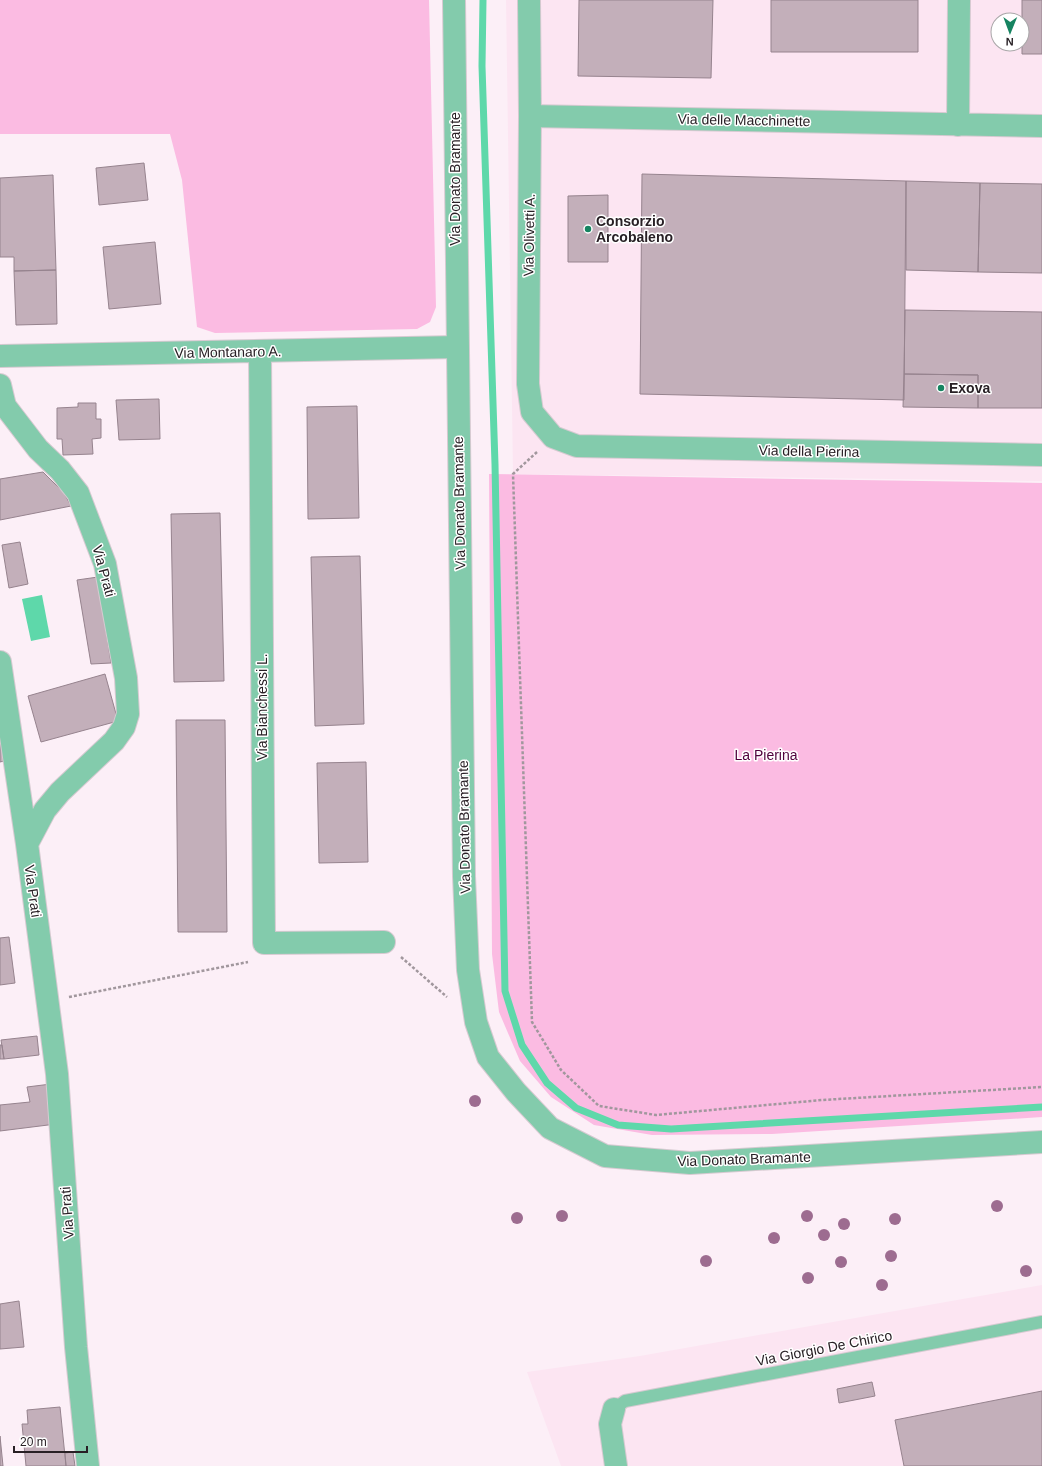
<svg xmlns="http://www.w3.org/2000/svg" width="1042" height="1466" font-family="Arial,sans-serif">
<style>
.built{fill:#fce5f2;fill-rule:evenodd}
.green{fill:#fbbbe2}
.water{fill:#5ed8aa}
.lines{fill:none;stroke-linecap:round;stroke-linejoin:round}
.stream{stroke:#5ed8aa;stroke-width:7}
.building{fill:#c3afba;stroke:#96838e}
.service-casing{stroke:#d6cad1;stroke-width:14}
.minor-casing{stroke:#d6cad1;stroke-width:24}
.path{stroke:#a1979d;stroke-width:2.5;stroke-dasharray:3 2;stroke-linecap:butt}
.service{stroke:#83cbac;stroke-width:12}
.minor{stroke:#83cbac;stroke-width:22}
.tree{fill:#9d6c90}
.poi-dot{fill:#168461;stroke:#fff;stroke-width:1.5}
.labels{text-anchor:middle;dominant-baseline:central;stroke-width:3;stroke-linejoin:round;paint-order:stroke}
.street-label{font-size:14px;fill:#282025;stroke:#fff}
.poi-label{font-size:14px;font-weight:bold;fill:#282025;stroke:#fff;text-anchor:start}
.park-label{font-size:14px;fill:#50003c;stroke:#fff}
</style>
<rect width="100%" height="100%" fill="#fceff7"/>
<!-- built -->
<path class="built" d="M506 0H1042V481L513 474ZM998 20H1022V44H998Z
M1042 1285V1466H561L527 1372 640 1356Z"/>
<!-- green -->
<path class="green" d="M0 0H429L436 307 430 322 417 329 215 333 197 327 182 180 170 134H0Z
M489 474 1042 483V1117L772 1134 652 1135 594 1125 551 1097 520 1061 499 1012 492 954Z"/>
<!-- water -->
<path class="water" d="M42 595 50 637 31 641 22 599Z"/>
<g class="lines">
<!-- stream -->
<path class="stream" d="M483 0 482 66 495 464 505 991 522 1045 547 1083 576 1108 618 1125 671 1129 1042 1107"/>
</g>
<!-- building -->
<path class="building" d="M579 0H713L711 78 578 76Z
M771 0H918V52H771Z
M1022 0H1042V54H1022Z
M144 163 148 200 99 205 96 168Z
M642 174 906 181 904 400 640 394Z
M53 175 56 270 14 271V257H0V178Z
M906 181 980 183 978 272 906 270Z
M980 183 1042 184V273L978 272Z
M608 195V262H568V196Z
M155 242 161 304 109 309 103 247Z
M56 270 57 324 16 325 14 271Z
M905 310 1042 312V408H978V375L904 374Z
M904 374 978 375V408L903 407Z
M159 399 160 439 119 440 116 400Z
M78 403H96V419H101V438L92 439 93 454 63 455 62 439H57V408L78 407Z
M357 406 359 518 308 519 307 407Z
M43 472 64 493 71 506 0 520V479Z
M220 513 224 681 174 682 171 514Z
M20 542 28 584 9 588 2 545Z
M360 556 364 724 315 726 311 557Z
M98 577 111 663 91 664 77 580Z
M105 674 118 721 41 742 28 696Z
M176 720H225L227 932H178Z
M0 725 8 760 0 762Z
M366 762 368 862 319 863 317 763Z
M9 937 15 983 0 985V938Z
M37 1036 39 1055 4 1059 1 1040Z
M0 1045H2L4 1059H0Z
M51 1084 56 1124 0 1131V1105L30 1102 27 1087Z
M19 1301 24 1347 0 1349V1304Z
M872 1382 875 1396 839 1403 837 1389Z
M1042 1391V1466H904L895 1420Z
M60 1407 66 1466H26L22 1424H28L27 1410Z
M0 1436 3 1466H0Z
M73 1452 75 1466H66L65 1453Z"/>
<g class="lines">
<defs>
<path id="service" d="M614 1409 625 1401 1042 1322"/>
<path id="minor" d="M454 0 464 876 468 970 476 1022 488 1057 516 1092 550 1128 605 1156 690 1163 1042 1142
M529 0 530 116 528 384 532 412 553 437 577 446 1042 455
M530 116 1042 126
M958 125 959 0
M260 351 264 943 384 942
M0 356 457 347
M0 385 5 406 38 449 60 470 78 493 105 564 126 678 128 714 124 727 114 741 60 792 45 810 27 844 57 1074 76 1347 88 1466
M0 662 27 844
M614 1409 610 1424 616 1466"/>
</defs>
<!-- service casing -->
<use href="#service" class="service-casing"/>
<!-- minor casing -->
<use href="#minor" class="minor-casing"/>
<!-- path -->
<path class="path" d="M537 452 513 474 532 1022 561 1070 599 1106 656 1115 822 1100 1042 1087
M401 957 447 997
M69 997 248 962"/>
<!-- service -->
<use href="#service" class="service"/>
<!-- minor -->
<use href="#minor" class="minor"/>
</g>
<!-- trees -->
<g class="tree">
<circle cx="475" cy="1101" r="6"/>
<circle cx="997" cy="1206" r="6"/>
<circle cx="562" cy="1216" r="6"/>
<circle cx="807" cy="1216" r="6"/>
<circle cx="517" cy="1218" r="6"/>
<circle cx="895" cy="1219" r="6"/>
<circle cx="844" cy="1224" r="6"/>
<circle cx="824" cy="1235" r="6"/>
<circle cx="774" cy="1238" r="6"/>
<circle cx="891" cy="1256" r="6"/>
<circle cx="706" cy="1261" r="6"/>
<circle cx="841" cy="1262" r="6"/>
<circle cx="1026" cy="1271" r="6"/>
<circle cx="808" cy="1278" r="6"/>
<circle cx="882" cy="1285" r="6"/>
</g>
<!-- markers -->
<g class="poi-dot">
<circle cx="588" cy="229" r="4"/>
<circle cx="941" cy="388" r="4"/>
</g>
<g class="labels">
<!-- street labels -->
<g class="street-label">
<text transform="translate(744 120) rotate(1)">Via delle Macchinette</text>
<text transform="translate(455 179) rotate(-90)">Via Donato Bramante</text>
<text transform="translate(529 235) rotate(-89)">Via Olivetti A.</text>
<text transform="translate(228 352) rotate(-1)">Via Montanaro A.</text>
<text transform="translate(809 451) rotate(1)">Via della Pierina</text>
<text transform="translate(459 503) rotate(-91)">Via Donato Bramante</text>
<text transform="translate(104 571) rotate(75)">Via Prati</text>
<text transform="translate(262 707) rotate(-90)">Via Bianchessi L.</text>
<text transform="translate(464 827) rotate(-91)">Via Donato Bramante</text>
<text transform="translate(33 891) rotate(82)">Via Prati</text>
<text transform="translate(744 1159) rotate(-2)">Via Donato Bramante</text>
<text transform="translate(67 1213) rotate(-94)">Via Prati</text>
<text transform="translate(824 1348) rotate(-11)">Via Giorgio De Chirico</text>
</g>
<!-- poi labels -->
<g class="poi-label">
<text x="596" y="221">Consorzio<tspan x="596" dy="16">Arcobaleno</tspan></text>
<text x="949" y="388">Exova</text>
</g>
<!-- park labels -->
<g class="park-label">
<text x="766" y="755">La Pierina</text>
</g>
</g>
<!-- north arrow -->
<g transform="translate(1010 32) rotate(181)"><circle r="19" fill="#ffffff" stroke="#a9a6a8"/>
<path d="M0-3L7 15L0 10L-7 15Z" fill="#168461"/>
<text y="-6" font-size="11" font-weight="bold" text-anchor="middle" fill="#282025">N</text>
</g>
<!-- scale -->
<path d="M14 1446v6h73v-6" fill="none" stroke="#282025" stroke-width="2"/>
<text x="20" y="1446" font-size="12" fill="#282025" stroke="#ffffff" stroke-width="3" paint-order="stroke">20 m</text>
</svg>
